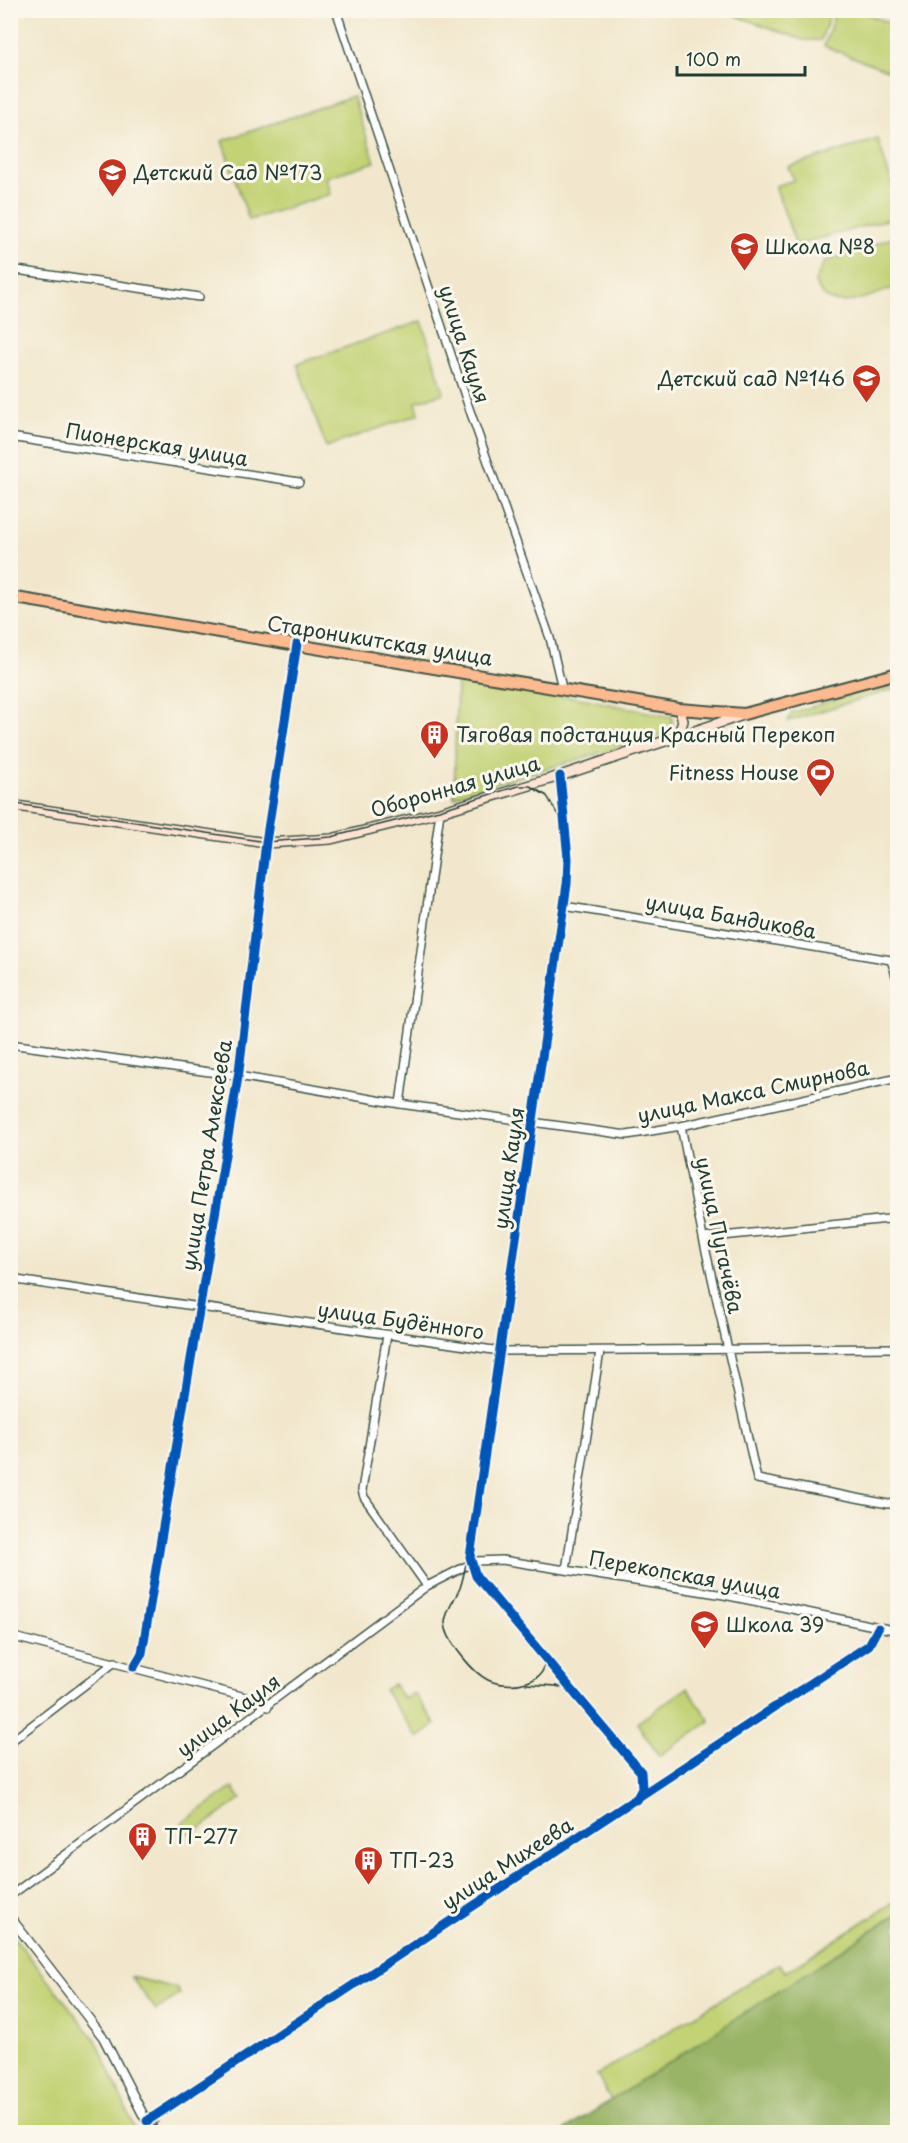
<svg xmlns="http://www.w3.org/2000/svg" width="908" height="2143" font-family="'Playpen Sans',sans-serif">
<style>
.green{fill:#c2d274;stroke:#708854;stroke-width:1.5}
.forest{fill:#99b466;stroke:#5c784d;stroke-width:1.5}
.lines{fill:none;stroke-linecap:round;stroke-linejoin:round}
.minor-casing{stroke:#3f564b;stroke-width:10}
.tertiary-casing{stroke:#3f564b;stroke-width:11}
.secondary-casing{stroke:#3f564b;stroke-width:12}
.primary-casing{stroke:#3f564b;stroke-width:14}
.minor{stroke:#fff;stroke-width:7}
.tertiary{stroke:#fff;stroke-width:8}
.secondary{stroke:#fee3d2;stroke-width:9}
.primary{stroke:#fcba8e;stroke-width:10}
.tram{stroke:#1f3d34;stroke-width:1.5}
.cycleway-casing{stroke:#fbf7ec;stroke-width:13}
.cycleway{stroke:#0057b8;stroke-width:9}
.labels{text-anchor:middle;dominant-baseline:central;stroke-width:6;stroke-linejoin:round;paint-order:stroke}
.poi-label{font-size:20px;fill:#1f3d34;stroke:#fbf7ec;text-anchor:start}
.street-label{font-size:20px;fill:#1f3d34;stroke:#fbf7ec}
</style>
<rect width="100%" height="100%" fill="#fbf7ec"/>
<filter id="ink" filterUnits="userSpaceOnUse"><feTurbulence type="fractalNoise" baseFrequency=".0167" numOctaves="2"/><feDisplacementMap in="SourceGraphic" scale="12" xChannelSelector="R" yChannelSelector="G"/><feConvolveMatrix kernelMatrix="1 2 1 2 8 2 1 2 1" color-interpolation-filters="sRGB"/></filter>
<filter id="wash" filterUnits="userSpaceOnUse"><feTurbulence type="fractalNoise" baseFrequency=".008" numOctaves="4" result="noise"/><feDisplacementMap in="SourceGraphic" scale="24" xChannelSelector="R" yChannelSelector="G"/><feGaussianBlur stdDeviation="1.35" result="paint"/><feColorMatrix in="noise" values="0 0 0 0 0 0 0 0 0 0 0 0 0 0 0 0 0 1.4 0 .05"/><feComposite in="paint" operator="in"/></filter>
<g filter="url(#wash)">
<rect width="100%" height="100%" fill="#f2e7cc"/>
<!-- green -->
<path class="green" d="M836 10 859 11 895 25 897 74 824 46Z
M723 11 831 10V11L821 40H803Z
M353 96 375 162 326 177 331 194 249 220 222 141Z
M878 139 897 202V217L796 245 775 186 794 180 788 167Z
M897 236V287C871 295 828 319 815 282L824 262Z
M422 321 444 393 416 402 419 414 326 447 297 364Z
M457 681 586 699 672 717 673 732 462 793 454 798Z
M897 681V688L788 721 791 713Z
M393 1684 404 1699 414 1693 436 1724 418 1738 384 1690Z
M687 1688 710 1721 659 1756 637 1723Z
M233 1787 241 1799 191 1835 182 1823Z
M897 1900V2132H563L611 2100 597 2075 779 1964 786 1972Z
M10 1932 97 2042 136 2132H11Z
M131 1977 176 1988 180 1994 156 2010Z"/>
<!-- forest -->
<path class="forest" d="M897 1914V2132H562Z"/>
</g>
<g filter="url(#ink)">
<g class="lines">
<defs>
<path id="minor" d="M336 10 469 408 550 638 562 688
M10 269 199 297
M10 437 299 482
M560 776 568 858 567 884 470 1557 476 1576 641 1772 642 1789 636 1800
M564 906 891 960 898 982
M10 1044 238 1076 400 1104 627 1135 681 1126 898 1078
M400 1104 440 812
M681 1126 703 1238 757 1479 888 1504 898 1503
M703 1238 898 1218
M10 1279 500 1351 898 1348
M387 1335 362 1490 364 1497 427 1586
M566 1570 600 1351
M10 1636 253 1699 268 1707
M134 1667 142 1653 239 1071 266 842 297 644
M10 1742 115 1662
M10 1896 427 1586 476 1561 502 1560 724 1595 898 1631
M147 2121 869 1645 878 1628"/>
<path id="tertiary" d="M10 1917 103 2037 152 2132"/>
<path id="secondary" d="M678 737 683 721 679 709
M10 805 266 843 331 839 440 812 560 776 743 715"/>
<path id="primary" d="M10 597 679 709 744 714 898 673"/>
</defs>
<!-- minor casing -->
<use href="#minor" class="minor-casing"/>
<!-- tertiary casing -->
<use href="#tertiary" class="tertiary-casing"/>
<!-- secondary casing -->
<use href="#secondary" class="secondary-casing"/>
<!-- primary casing -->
<use href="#primary" class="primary-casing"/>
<!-- minor -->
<use href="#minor" class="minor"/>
<!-- tertiary -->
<use href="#tertiary" class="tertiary"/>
<!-- secondary -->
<use href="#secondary" class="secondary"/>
<!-- primary -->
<use href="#primary" class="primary"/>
<!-- tram -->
<path class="tram" d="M10 803 266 842 331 837 439 810 518 786H530L547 796 563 824 570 856 569 887 472 1555 477 1574 638 1763C648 1777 647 1788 636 1802L164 2112 156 2124V2132
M468 1552C466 1564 464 1577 460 1588 455 1599 446 1610 445 1622 445 1633 452 1643 458 1651 467 1663 476 1674 488 1680 508 1690 556 1684 542 1652
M526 1684 556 1686 570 1690"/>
<defs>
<path id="cycleway" d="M560 776 568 858 567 884 470 1557 476 1576 641 1772 642 1789 636 1800
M134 1667 142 1653 239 1071 266 842 297 644
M147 2121 869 1645 878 1628"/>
</defs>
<!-- cycleway casing -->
<use href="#cycleway" class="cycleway-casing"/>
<!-- cycleway -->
<use href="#cycleway" class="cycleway"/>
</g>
</g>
<!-- icons -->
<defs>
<symbol id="school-pin" viewBox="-11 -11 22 30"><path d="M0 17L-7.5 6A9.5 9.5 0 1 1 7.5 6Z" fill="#c8321e" stroke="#fbf7ec"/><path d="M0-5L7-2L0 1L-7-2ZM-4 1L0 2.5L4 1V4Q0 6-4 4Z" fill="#fff"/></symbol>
<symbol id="building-pin" viewBox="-11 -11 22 30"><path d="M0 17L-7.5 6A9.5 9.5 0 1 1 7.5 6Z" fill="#c8321e" stroke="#fbf7ec"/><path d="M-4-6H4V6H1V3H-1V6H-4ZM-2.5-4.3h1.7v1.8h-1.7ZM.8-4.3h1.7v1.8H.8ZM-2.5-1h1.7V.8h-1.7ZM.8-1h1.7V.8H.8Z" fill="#fff"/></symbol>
<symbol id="stadium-pin" viewBox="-11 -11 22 30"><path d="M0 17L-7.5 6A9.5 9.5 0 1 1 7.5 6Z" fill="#c8321e" stroke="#fbf7ec"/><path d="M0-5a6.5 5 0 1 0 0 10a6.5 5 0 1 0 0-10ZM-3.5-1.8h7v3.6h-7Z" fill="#fff"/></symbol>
</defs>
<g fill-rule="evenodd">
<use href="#school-pin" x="96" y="156" width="33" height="45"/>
<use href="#school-pin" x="728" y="230" width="33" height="45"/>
<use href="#school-pin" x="850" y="362" width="33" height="45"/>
<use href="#building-pin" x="418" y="718" width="33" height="45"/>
<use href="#stadium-pin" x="804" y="756" width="33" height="45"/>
<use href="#school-pin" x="688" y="1608" width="33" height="45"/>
<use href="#building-pin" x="126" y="1820" width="33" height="45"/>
<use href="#building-pin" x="352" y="1844" width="33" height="45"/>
</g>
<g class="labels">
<!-- poi labels -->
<g class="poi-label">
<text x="134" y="172">Детский Сад №173</text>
<text x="765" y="246">Школа №8</text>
<text x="845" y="378" text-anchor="end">Детский сад №146</text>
<text x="456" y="734">Тяговая подстанция Красный Перекоп</text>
<text x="799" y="772" text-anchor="end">Fitness House</text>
<text x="726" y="1624">Школа 39</text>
<text x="164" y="1836">ТП-277</text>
<text x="389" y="1860">ТП-23</text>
</g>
<!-- street labels -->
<g class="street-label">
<text transform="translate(465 344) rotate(72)">улица Кауля</text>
<text transform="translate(157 444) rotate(9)">Пионерская улица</text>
<text transform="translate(380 640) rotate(9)">Староникитская улица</text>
<text transform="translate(455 786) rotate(-16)">Оборонная улица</text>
<text transform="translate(731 916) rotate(10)">улица Бандикова</text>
<text transform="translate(753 1091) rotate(-12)">улица Макса Смирнова</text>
<text transform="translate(206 1155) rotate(-81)">улица Петра Алексеева</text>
<text transform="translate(508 1168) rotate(-82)">улица Кауля</text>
<text transform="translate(720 1235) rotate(78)">улица Пугачёва</text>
<text transform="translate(401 1320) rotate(8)">улица Будённого</text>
<text transform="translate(685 1574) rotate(10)">Перекопская улица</text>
<text transform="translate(228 1715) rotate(-37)">улица Кауля</text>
<text transform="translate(507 1863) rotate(-33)">улица Михеева</text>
</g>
</g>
<!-- margin -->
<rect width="908" height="2143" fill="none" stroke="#fbf7ec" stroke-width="36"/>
<!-- scale -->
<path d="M677 66v9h128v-9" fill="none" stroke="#1f3d34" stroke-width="3"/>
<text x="686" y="66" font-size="18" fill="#1f3d34" stroke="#fbf7ec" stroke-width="4.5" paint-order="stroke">100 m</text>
</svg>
